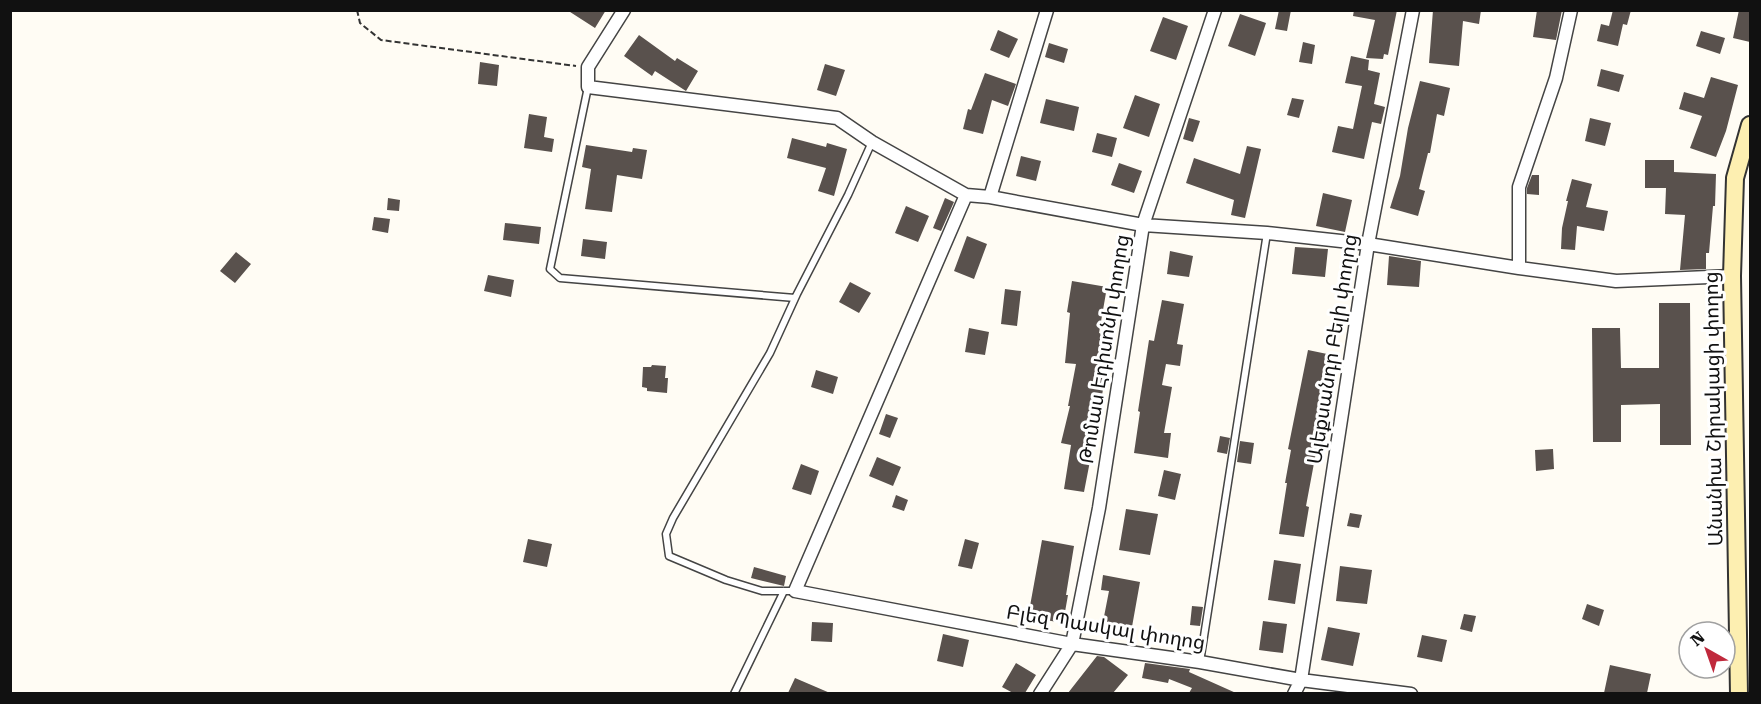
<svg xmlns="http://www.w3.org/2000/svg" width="1761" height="704" font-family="'Roboto Serif','Noto Sans Armenian',serif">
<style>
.building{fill:#59514d}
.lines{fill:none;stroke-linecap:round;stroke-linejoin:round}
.service-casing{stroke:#444;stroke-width:9}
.minor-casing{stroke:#444;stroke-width:15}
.secondary-casing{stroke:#333;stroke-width:20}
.path{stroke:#333;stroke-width:2;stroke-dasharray:6 3;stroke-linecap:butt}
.service{stroke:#fff;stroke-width:6}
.minor{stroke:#fff;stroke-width:12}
.secondary{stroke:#fdefb1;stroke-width:16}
.labels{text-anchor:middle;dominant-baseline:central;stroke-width:6;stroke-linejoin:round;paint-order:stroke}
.street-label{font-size:20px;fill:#111;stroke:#fff}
</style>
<rect width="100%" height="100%" fill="#fffcf4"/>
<!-- building -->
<path class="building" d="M567 10H606L595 28Z
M1279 10H1291L1287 31 1275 29Z
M1354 10H1397L1388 55 1384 54 1383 59 1366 58 1375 20 1353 16Z
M1433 10H1481L1479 24 1463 21 1459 66 1429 63Z
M1537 10H1562L1556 40 1533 37Z
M1613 10H1631L1627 25 1623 24 1618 46 1597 41 1601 24 1609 26Z
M1739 10H1750V42L1733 38Z
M1240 14 1266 23 1255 56 1228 46Z
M1163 17 1188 26 1176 60 1150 51Z
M998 30 1018 39 1009 58 990 50Z
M1701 31 1725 38 1720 54 1696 46Z
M639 35 675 61 677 58 698 71 686 91 655 71 652 76 624 56Z
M1303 42 1315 45 1312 64 1299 62Z
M1049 43 1068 49 1064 63 1045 57Z
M1351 56 1369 60 1368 70 1380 73 1374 104 1385 107 1381 124 1372 122 1364 159 1332 152 1338 126 1353 129 1362 86 1345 83Z
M480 62 499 65 497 86 478 84Z
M825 64 845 70 836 96 817 90Z
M1601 69 1624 75 1619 92 1597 86Z
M985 73 1016 84 1008 106 992 100 983 134 963 129 968 109 971 110Z
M1711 77 1738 85 1726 131 1716 157 1690 148 1702 116 1679 109 1684 92 1704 98Z
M1420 81 1450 88 1444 116 1437 114 1430 153H1428L1419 189 1425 191 1418 216 1390 208 1400 176 1408 128Z
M1135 95 1160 104 1149 137 1123 128Z
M1292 98 1304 100 1299 118 1287 115Z
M1046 99 1079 107 1074 131 1040 123Z
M529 114 547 117 544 137 554 139 552 152 524 148Z
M1189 118 1200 121 1193 142 1183 139Z
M1590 118 1611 123 1605 146 1585 141Z
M1097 133 1117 138 1112 157 1092 152Z
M792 138 826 147 827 143 847 149 834 196 818 191 826 168 787 158Z
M586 145 632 152 633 148 647 150 642 179 617 175 612 212 585 209 591 169 582 167Z
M1247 146 1261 149 1245 218 1231 215 1234 200 1186 183 1194 158 1240 174Z
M1021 156 1041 161 1036 181 1016 176Z
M1645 160H1674V172L1716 174 1715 206H1713L1709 253H1706V269L1680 270 1685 215 1665 214 1666 188H1645Z
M1119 163 1142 171 1134 193 1111 185Z
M1532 175H1539V195L1527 194V188Z
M1572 179 1592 184 1586 207 1608 211 1604 231 1577 226 1575 250 1561 249 1562 228 1568 201H1566Z
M1323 193 1352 200 1345 232 1316 226Z
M388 198 400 200 399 211 387 210Z
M945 198 954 202 941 231 933 228Z
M906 206 929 216 918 242 895 233Z
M374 217 390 219 388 233 372 230Z
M505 223 541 227 539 244 503 240Z
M967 236 987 244 974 279 954 271Z
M583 239 607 242 605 259 581 256Z
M1295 247 1328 249 1325 277 1292 274Z
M1170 251 1193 256 1189 277 1167 274Z
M236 252 251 264 235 283 220 271Z
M1389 256 1421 261 1419 287 1387 285Z
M488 275 514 280 511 297 484 291Z
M1072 281 1107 287 1099 333 1102 334 1098 375 1105 377 1098 420 1088 460 1090 461 1084 492 1064 489 1071 445 1061 443 1070 406H1068L1076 364 1065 363 1070 313 1067 312Z
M850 282 871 293 859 313 839 302Z
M1005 289 1021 291 1017 326 1001 324Z
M1162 300 1184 304 1177 344 1183 345 1180 366 1166 364 1162 385 1172 387 1164 433H1171L1168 458 1134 453 1140 412 1138 411 1149 340 1154 341Z
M1659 303H1690L1691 445H1660V404L1621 405V442H1593L1592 328H1620L1621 368H1659Z
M969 328 989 332 985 355 965 352Z
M1308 350 1332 355 1322 398 1326 399 1306 506 1309 507 1304 537 1279 534 1287 483H1285L1291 450 1288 449Z
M652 365 666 366 665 378H668L667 393 647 391V388L642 387 643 367H651Z
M816 370 838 377 833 394 811 387Z
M886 414 898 418 890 438 879 434Z
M1220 436 1230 438 1227 454 1217 452Z
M1240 441 1254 443 1251 464 1237 462Z
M1553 449 1554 469 1536 471 1535 450Z
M877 457 901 467 893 486 869 476Z
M801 464 819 471 811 495 792 489Z
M1164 470 1181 474 1175 500 1158 496Z
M896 495 908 500 904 511 892 507Z
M1126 509 1158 514 1150 555 1119 550Z
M1350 513 1362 515 1359 528 1347 526Z
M528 539 552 544 547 567 523 562Z
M965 539 979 543 972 569 958 566Z
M1042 540 1074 546 1066 595H1068L1063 623 1028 617Z
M1274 560 1301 564 1295 604 1268 600Z
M1340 566 1372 570 1367 604 1336 601Z
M754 567 786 576 784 586 751 578Z
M1103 575 1140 582 1130 638 1101 632 1109 591 1101 590Z
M1587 604 1604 610 1599 626 1582 619Z
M1192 606 1203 607 1200 626 1190 625Z
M1464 614 1476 616 1472 632 1460 629Z
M1263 621 1287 624 1283 653 1259 650Z
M812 622 833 623 832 642 811 641Z
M1328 627 1360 633 1353 666 1321 660Z
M943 634 969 640 963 667 937 661Z
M1422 635 1447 640 1442 662 1417 657Z
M1097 656 1104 657 1128 675 1113 693H1068Z
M1016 663 1036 675 1025 693H1013L1002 687Z
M1145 663 1190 669 1189 672 1236 693H1189L1192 688 1169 679 1168 683 1142 678Z
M1610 665 1651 674 1647 693H1604Z
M795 678 830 693H788Z"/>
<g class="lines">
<defs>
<path id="service" d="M588 87 550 269 560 278 795 298
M795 591H762L726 580 669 556 666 534 673 518 770 353 797 294 848 195 872 142
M1200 662 1267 233
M734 694 784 591"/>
<path id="minor" d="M624 10 588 67V87L837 118 872 142 966 195 990 197 1143 225 1267 233 1368 244 1519 268 1616 281 1732 276
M966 195 795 591 1072 644 1200 662 1301 680 1411 694
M990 197 1047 10
M1519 268V187L1556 78 1571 10
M1040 694 1072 644 1099 508 1143 225 1215 10
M1294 694 1301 680 1368 244 1413 10"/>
<path id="secondary" d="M1739 694 1732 276 1735 178 1750 125"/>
</defs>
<!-- service casing -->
<use href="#service" class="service-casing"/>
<!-- minor casing -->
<use href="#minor" class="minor-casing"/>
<!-- secondary casing -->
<use href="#secondary" class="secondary-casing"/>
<!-- path -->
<path class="path" d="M357 10 360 23 381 40 576 66"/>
<!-- service -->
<use href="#service" class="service"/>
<!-- minor -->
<use href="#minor" class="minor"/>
<!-- secondary -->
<use href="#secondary" class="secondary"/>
</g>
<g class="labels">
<!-- street labels -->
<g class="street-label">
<text transform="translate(1104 349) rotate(-81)">Թոմաս Էդիսոնի փողոց</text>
<text transform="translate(1332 349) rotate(-81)">Ալեքսանդր Բելի փողոց</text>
<text transform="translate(1713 409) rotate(-91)">Անանիա Շիրակացի փողոց</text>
<text transform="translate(1106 627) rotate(9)">Բլեզ Պասկալ փողոց</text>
</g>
</g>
<!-- border -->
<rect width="1761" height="704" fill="none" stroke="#111111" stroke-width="24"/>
<!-- north arrow -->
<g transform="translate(1707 650) rotate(320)"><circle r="28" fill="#ffffff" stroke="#a0a0a0" stroke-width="1.5"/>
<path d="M0-4.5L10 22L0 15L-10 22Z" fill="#c0293c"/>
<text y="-9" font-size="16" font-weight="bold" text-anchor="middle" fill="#111111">N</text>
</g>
</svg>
